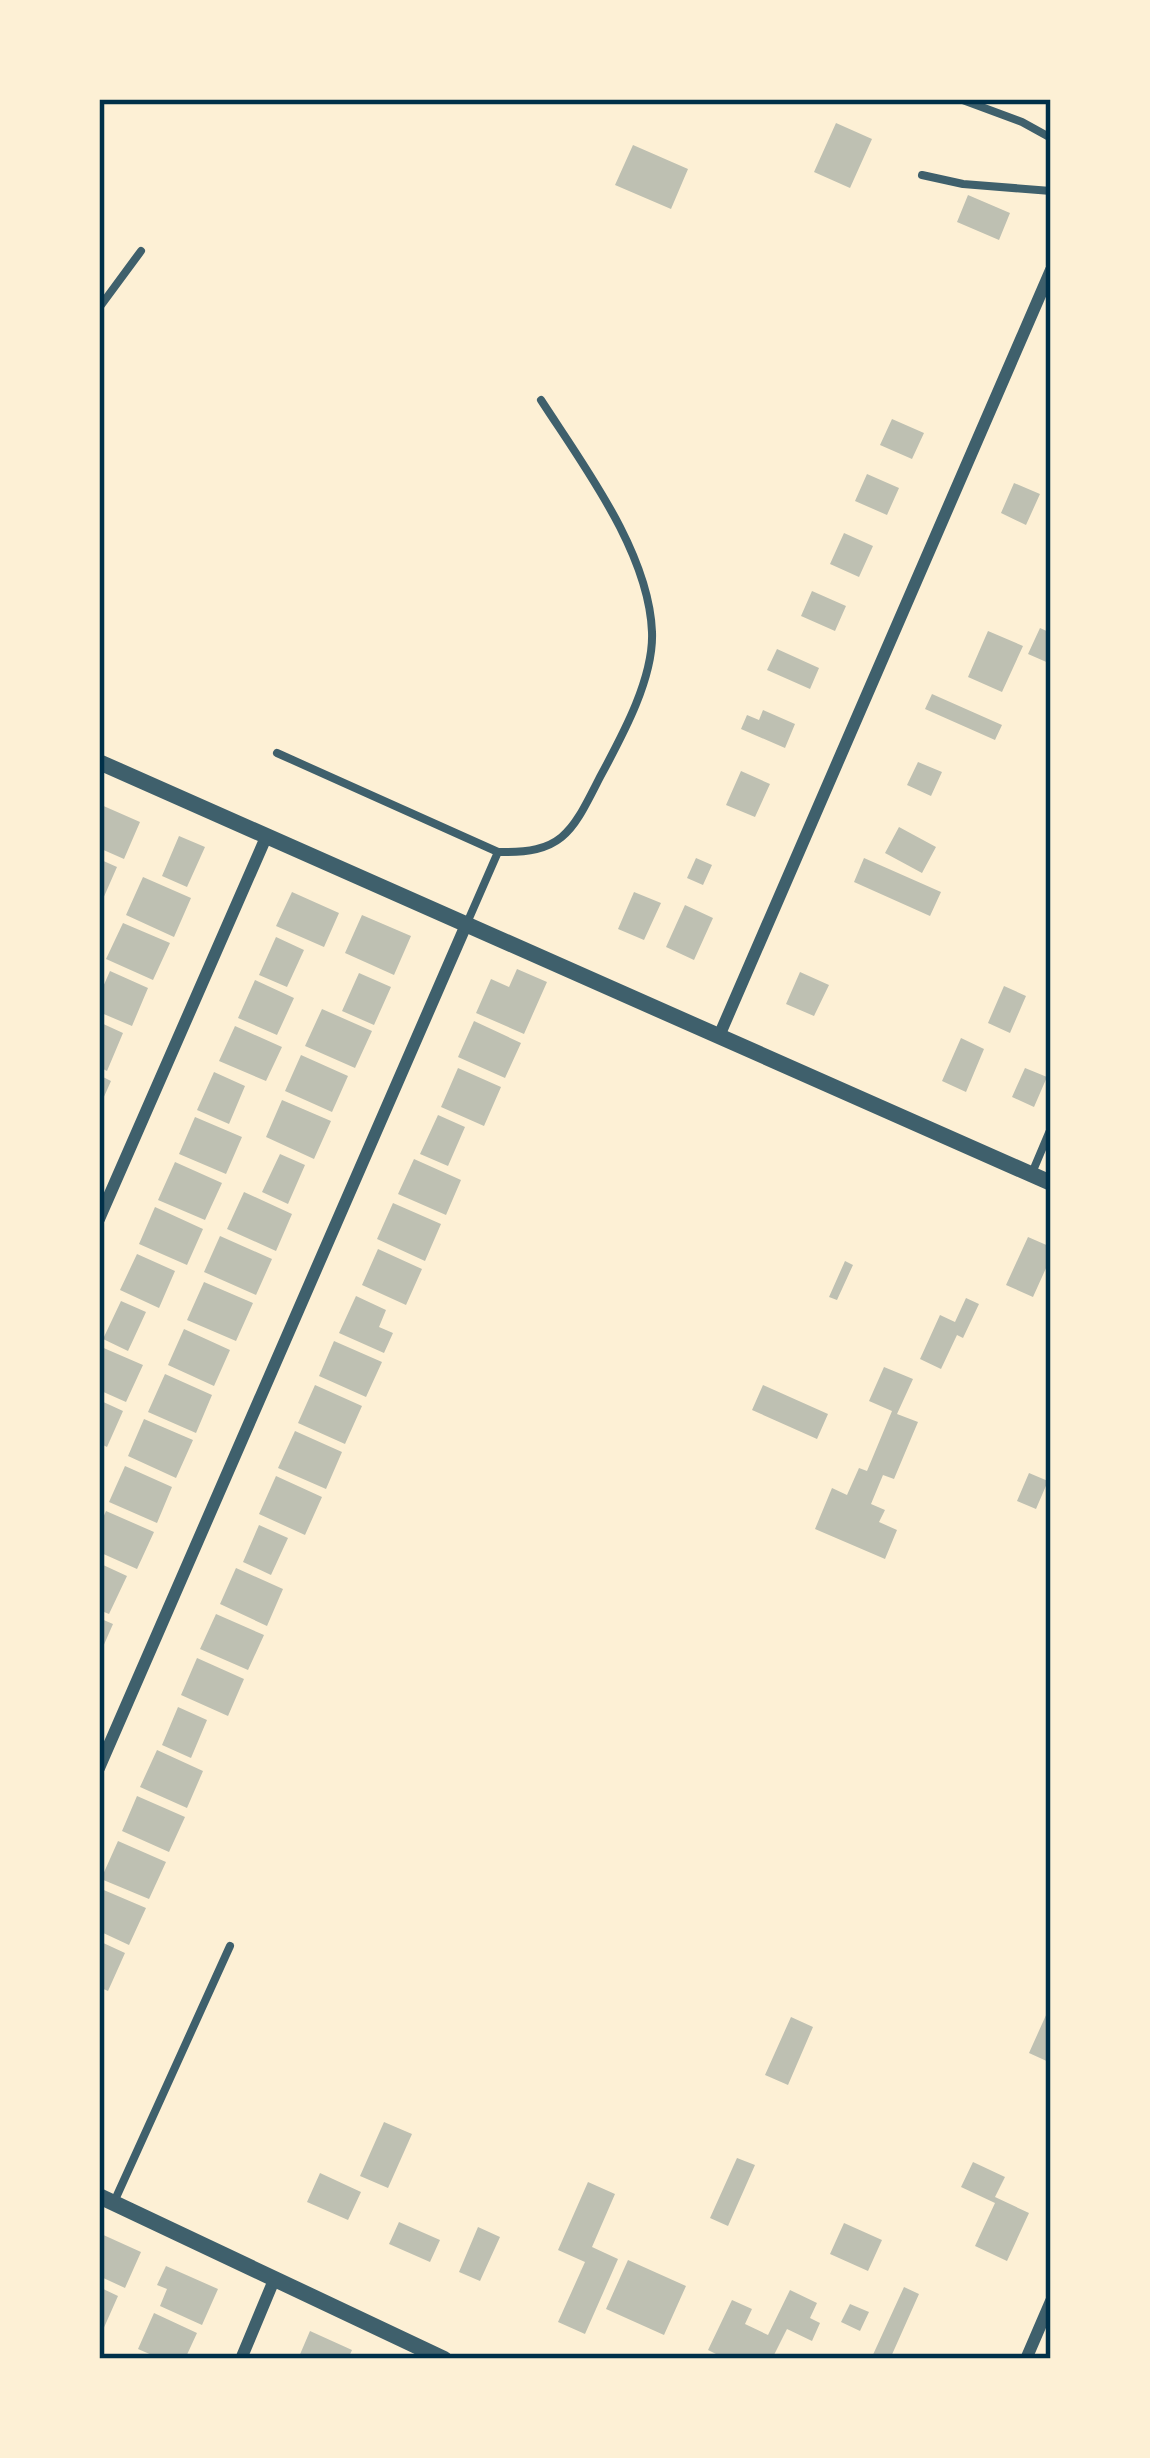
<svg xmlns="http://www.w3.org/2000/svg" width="1150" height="2458" font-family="'Noto Sans',sans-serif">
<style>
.building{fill:#bec0b2}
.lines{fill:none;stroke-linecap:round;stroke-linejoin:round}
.service{stroke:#3f606c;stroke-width:8}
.minor{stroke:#3f606c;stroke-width:12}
.tertiary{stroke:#3f606c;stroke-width:16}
.neatline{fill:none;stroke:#003049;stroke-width:4.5}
</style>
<rect width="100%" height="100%" fill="#fdf0d5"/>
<!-- building -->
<path class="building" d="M836 123 872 139 850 188 814 172Z
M633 145 688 169 671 209 615 185Z
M968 195 1010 213 999 240 957 222Z
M892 419 924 433 912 459 880 445Z
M867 474 899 488 887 515 855 501Z
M1014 483 1040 494 1026 525 1001 513Z
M844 533 873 546 859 577 830 564Z
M812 591 846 606 835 631 801 616Z
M1040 628 1051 633V664L1028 654Z
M988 631 1023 646 1002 692 968 677Z
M777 649 819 668 810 689 767 670Z
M932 694 1002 725 995 740 925 709Z
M763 710 795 724 785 748 741 729 747 715 759 720Z
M918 762 942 772 931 796 907 785Z
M741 771 770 784 755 817 726 805Z
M99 804 140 822 124 859 99 848Z
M899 827 936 847 922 873 885 853Z
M179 836 205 847 187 887 162 876Z
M696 858 712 865 703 885 687 878Z
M864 858 941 892 930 916 854 882Z
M99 859 117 867 99 908Z
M143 877 191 898 174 937 126 915Z
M292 892 339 913 324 947 276 926Z
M634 892 661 903 644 940 618 929Z
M685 905 713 918 694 960 666 947Z
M362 915 411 936 394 975 345 953Z
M123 923 170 943 153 980 106 959Z
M276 937 304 950 287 987 259 975Z
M517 969 547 982 524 1034 476 1013 491 979 509 987Z
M110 971 148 988 132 1026 99 1012V996Z
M800 972 829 985 814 1016 786 1004Z
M359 973 391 987 374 1025 342 1011Z
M255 980 294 998 277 1035 238 1018Z
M1004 986 1026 996 1010 1033 988 1023Z
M322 1009 372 1031 355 1068 305 1046Z
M474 1021 521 1043 505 1078 458 1057Z
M99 1022 123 1033 107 1071 99 1067Z
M235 1026 282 1047 266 1081 219 1061Z
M961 1038 984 1049 966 1092 942 1081Z
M301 1055 348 1076 332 1112 285 1091Z
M458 1068 501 1087 484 1126 441 1107Z
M1025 1068 1047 1077 1034 1107 1012 1097Z
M214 1072 245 1086 229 1124 197 1110Z
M99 1075 111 1081 99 1108Z
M282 1100 331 1121 314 1159 266 1137Z
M438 1115 465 1127 448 1166 420 1154Z
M195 1117 242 1137 226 1174 179 1154Z
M280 1154 305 1165 288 1204 262 1192Z
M414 1159 461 1180 446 1215 398 1194Z
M175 1162 222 1183 205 1220 158 1200Z
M244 1192 292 1214 276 1251 227 1229Z
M393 1203 441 1224 425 1261 377 1239Z
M155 1207 203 1229 187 1265 139 1244Z
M220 1236 272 1259 256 1295 204 1272Z
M1028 1237 1051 1247V1257L1033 1297 1006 1285Z
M378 1249 422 1269 406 1305 362 1285Z
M137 1254 175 1271 159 1308 120 1290Z
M845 1261 853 1265 837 1300 829 1297Z
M204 1282 253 1303 236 1341 187 1320Z
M356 1296 386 1310 379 1327 393 1333 384 1353 339 1333Z
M966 1298 979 1304 963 1338 957 1335 941 1369 920 1359 940 1315 955 1322Z
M121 1301 146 1312 128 1351 103 1339Z
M184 1329 230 1350 214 1386 168 1365Z
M334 1341 382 1362 366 1397 319 1376Z
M99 1346 143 1365 126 1402 99 1390Z
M884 1367 913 1379 897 1414 918 1422 894 1479 883 1475 871 1504 885 1510 879 1522 897 1530 885 1559 815 1529 832 1488 847 1495 859 1468 867 1471 892 1411 869 1401Z
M165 1374 212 1395 196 1433 148 1412Z
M315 1385 362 1406 345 1444 298 1423Z
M763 1385 828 1414 817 1439 752 1410Z
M99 1400 123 1411 107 1447 99 1443Z
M144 1419 193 1440 176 1478 128 1456Z
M295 1431 342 1452 326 1489 278 1468Z
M125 1466 172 1487 157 1523 109 1502Z
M1029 1473 1048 1481 1036 1509 1017 1501Z
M276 1476 322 1497 305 1535 259 1514Z
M106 1511 154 1532 137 1569 99 1552V1527Z
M259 1525 288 1538 271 1575 243 1562Z
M101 1564 127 1576 109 1614 99 1610Z
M236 1568 283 1589 267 1626 220 1604Z
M216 1614 264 1635 248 1670 200 1649Z
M99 1618 113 1624 99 1656Z
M197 1658 244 1679 228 1716 181 1695Z
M178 1707 207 1720 191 1758 162 1745Z
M157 1750 203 1771 187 1808 140 1787Z
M137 1796 185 1817 169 1852 122 1831Z
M118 1841 166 1862 149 1899 101 1879Z
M99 1888 146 1908 129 1945 99 1931Z
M99 1941 125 1953 108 1991 99 1987Z
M1051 2004V2063L1029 2053Z
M791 2017 813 2027 788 2085 765 2075Z
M384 2122 412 2134 388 2188 360 2176Z
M737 2158 755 2165 728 2226 710 2218Z
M973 2162 1005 2177 995 2197 1029 2213 1007 2261 975 2246 995 2203 961 2187Z
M320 2173 361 2192 348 2220 307 2202Z
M588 2182 615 2194 592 2247 618 2259 585 2334 558 2322 585 2262 558 2250Z
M399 2222 440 2240 430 2262 389 2244Z
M844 2223 882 2240 868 2271 830 2254Z
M478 2227 500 2237 480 2281 459 2272Z
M99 2233 141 2252 125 2288 99 2276Z
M628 2260 686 2286 664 2335 606 2309Z
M166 2266 218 2289 202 2325 160 2306 167 2289 157 2285Z
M99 2287 118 2296 102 2332 99 2330Z
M904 2287 919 2294 890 2359H871Z
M790 2290 817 2303 810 2318 820 2323 812 2341 787 2329 772 2359H726L708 2350 732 2300 752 2309 745 2324 768 2335Z
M850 2304 869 2312 860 2331 841 2322Z
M154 2313 197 2333 185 2359H161L138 2349Z
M310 2331 352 2350 348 2359H298Z"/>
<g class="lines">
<!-- service -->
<path class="service" d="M960 99 1022 122 1051 138
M922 175 963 184 1051 191
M99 308 141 251
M277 753 498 852 467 923
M498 852C563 854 572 832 599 779 621 738 654 679 652 632 649 552 583 465 541 400
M1032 1173 1051 1128
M114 2202 230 1946"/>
<!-- minor -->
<path class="minor" d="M719 1036 1051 270
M99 1219 267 835
M99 1768 466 925
M241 2359 274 2280
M1026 2359 1051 2301"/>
<!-- tertiary -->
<path class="tertiary" d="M99 762 1051 1183
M99 2196 444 2359"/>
</g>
<!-- border -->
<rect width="1150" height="2458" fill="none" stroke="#fdf0d5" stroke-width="204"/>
<rect x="102" y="102" width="946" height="2254" class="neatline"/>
</svg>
